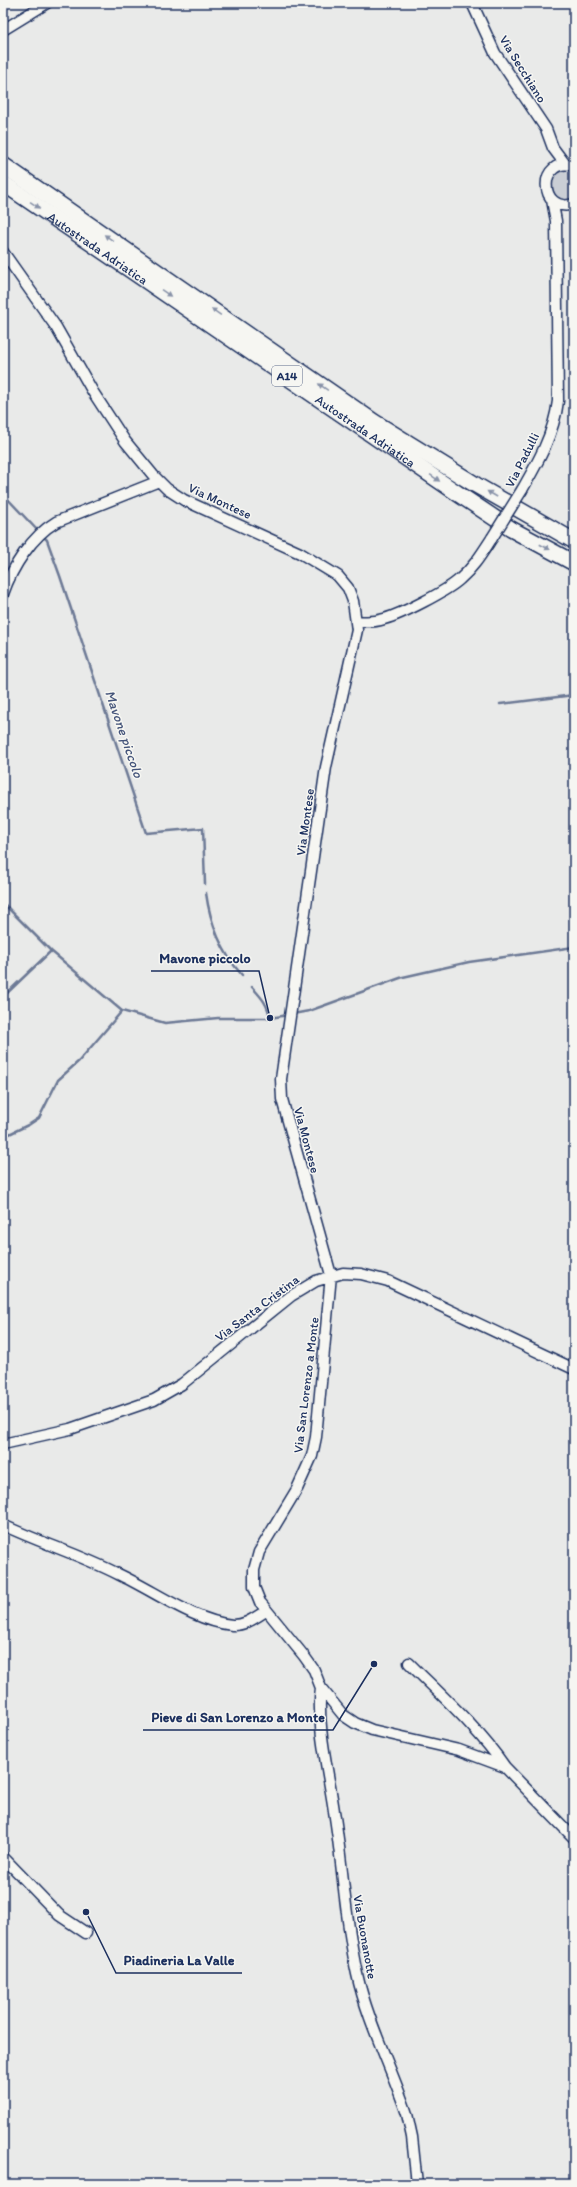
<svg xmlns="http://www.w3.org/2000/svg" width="577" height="2187" font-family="Itim,sans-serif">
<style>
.green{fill:#caced5;stroke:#727e9a}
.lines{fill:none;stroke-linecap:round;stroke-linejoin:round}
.stream{stroke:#6c7995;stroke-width:2.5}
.minor-casing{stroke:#1b2f5e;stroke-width:13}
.highway-casing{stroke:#1b2f5e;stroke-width:18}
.minor{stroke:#f6f6f2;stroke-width:10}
.highway{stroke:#f6f6f2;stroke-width:15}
.minor-bridge-casing{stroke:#1b2f5e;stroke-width:13;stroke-linecap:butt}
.minor-bridge{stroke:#f6f6f2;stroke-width:10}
.oneway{fill:#8892a8}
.labels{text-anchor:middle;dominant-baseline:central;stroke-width:3;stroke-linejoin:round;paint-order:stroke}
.shield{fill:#f6f6f2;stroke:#5d6b8a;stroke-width:1}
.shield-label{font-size:12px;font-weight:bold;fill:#1b2f5e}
.street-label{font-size:13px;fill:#1b2f5e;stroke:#f6f6f2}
.water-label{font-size:14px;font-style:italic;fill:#44547a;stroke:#f6f6f2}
.leader{fill:none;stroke:#1b2f5e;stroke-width:1.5}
.callout-dot{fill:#1b2f5e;stroke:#f6f6f2;stroke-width:1.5}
.callout-label{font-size:14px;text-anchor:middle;font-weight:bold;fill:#1b2f5e;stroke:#f6f6f2;stroke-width:3;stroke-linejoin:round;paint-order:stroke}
</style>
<rect width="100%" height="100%" fill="#e9eae9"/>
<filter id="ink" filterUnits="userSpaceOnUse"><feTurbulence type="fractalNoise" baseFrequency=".025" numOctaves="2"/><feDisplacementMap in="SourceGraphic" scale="8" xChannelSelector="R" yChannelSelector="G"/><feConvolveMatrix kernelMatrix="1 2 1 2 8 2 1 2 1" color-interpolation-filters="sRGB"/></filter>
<g filter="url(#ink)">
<!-- green -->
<path class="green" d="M566 169 574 172V200L566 202 552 196 549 182 555 173Z"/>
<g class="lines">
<!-- stream -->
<path class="stream" d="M3 494 38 531
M43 536 47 540 60 576 146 833 203 828 205 884
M500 704 574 695
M206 893C210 923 222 953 242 975
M3 903 51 951
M252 987C261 997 268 1004 270 1018
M3 997 51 951 122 1011
M293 1014 309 1011 403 977 469 962 574 947
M3 1137 30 1124 39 1118 58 1080 79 1061 122 1011 165 1023 218 1018H270L288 1015"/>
<defs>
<path id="minor" d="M472 3 495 53 546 129 553 148 565 164
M3 30 47 3
M574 166C537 155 538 215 574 204
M3 252 56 327 93 392 125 441 153 475 167 489 184 500 300 553 338 576 348 588 353 601 357 630 326 767 281 1079 282 1099 288 1121 331 1275 316 1437 312 1456 297 1489 259 1552 254 1570V1587L260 1602 304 1656 314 1670 321 1688 343 1715 355 1723 372 1730 459 1750 505 1767 574 1838
M522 490C538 462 554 434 558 401L556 221 552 200
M3 594C12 567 32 536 56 522L159 481
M357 621C366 622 375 622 384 619 402 614 447 591 460 579 474 567 482 553 492 538
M3 1444 70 1429 154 1400 182 1384 291 1296 316 1281 343 1273 361 1274 388 1281 574 1369
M3 1525C41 1543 81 1555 118 1574 155 1591 192 1620 232 1625 245 1626 256 1617 266 1611
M409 1663C442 1696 478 1728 505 1767
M321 1688C316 1724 329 1775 334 1811 343 1866 345 1920 357 1974 367 2020 392 2069 407 2114L412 2137 417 2184
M3 1857 59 1915 86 1933"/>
<g id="highway">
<path d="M3 165 374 422 476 485 574 541"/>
<path id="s1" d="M3 183 460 495 511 529 574 563"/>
</g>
</defs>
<!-- minor casing -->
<use href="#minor" class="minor-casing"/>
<!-- highway casing -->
<use href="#highway" class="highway-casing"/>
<!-- minor -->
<use href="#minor" class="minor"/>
<!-- highway -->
<use href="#highway" class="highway"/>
<defs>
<path id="minor-bridge" d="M492 538 522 490"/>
</defs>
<!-- minor-bridge casing -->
<use href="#minor-bridge" class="minor-bridge-casing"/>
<!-- minor-bridge -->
<use href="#minor-bridge" class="minor-bridge"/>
</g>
<!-- one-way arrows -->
<defs><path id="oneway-solid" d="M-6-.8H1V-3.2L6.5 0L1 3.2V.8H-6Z"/></defs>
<g class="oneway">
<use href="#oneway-solid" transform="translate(35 205) rotate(34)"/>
<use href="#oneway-solid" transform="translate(109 238) rotate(-145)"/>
<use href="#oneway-solid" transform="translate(166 293) rotate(34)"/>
<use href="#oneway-solid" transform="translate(216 312) rotate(-145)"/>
<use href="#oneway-solid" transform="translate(323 387) rotate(-145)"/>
<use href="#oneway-solid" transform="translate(435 478) rotate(35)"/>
<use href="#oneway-solid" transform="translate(492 494) rotate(-150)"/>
<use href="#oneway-solid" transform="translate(545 547) rotate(28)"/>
</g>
</g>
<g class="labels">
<!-- shield labels -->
<rect class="shield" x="272" y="366" width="30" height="20" rx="3"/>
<g class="shield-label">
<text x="287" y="376">A14</text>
</g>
<!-- street labels -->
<g class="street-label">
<text transform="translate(523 69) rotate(58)">Via Secchiano</text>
<text stroke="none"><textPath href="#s1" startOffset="115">Autostrada Adriatica</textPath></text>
<text stroke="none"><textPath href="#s1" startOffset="439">Autostrada Adriatica</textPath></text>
<text transform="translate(522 460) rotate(-63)">Via Padulli</text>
<text transform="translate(220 501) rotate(25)">Via Montese</text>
<text transform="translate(305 822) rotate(-82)">Via Montese</text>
<text transform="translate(307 1140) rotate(75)">Via Montese</text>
<text transform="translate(257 1308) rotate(-37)">Via Santa Cristina</text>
<text transform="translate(306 1385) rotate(-83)">Via San Lorenzo a Monte</text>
<text transform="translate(365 1937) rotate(80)">Via Buonanotte</text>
</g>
<!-- water labels -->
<g class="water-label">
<text transform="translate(124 734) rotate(71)">Mavone piccolo</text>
</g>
</g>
<!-- callouts -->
<path class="leader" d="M270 1018L259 971H151M374 1664L333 1730H143M86 1912L116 1973H242"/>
<g class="callout-dot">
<circle cx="270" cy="1018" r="4"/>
<circle cx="374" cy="1664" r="4"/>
<circle cx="86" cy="1912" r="4"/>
</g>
<g class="callout-label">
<text x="205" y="963">Mavone piccolo</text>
<text x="238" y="1722">Pieve di San Lorenzo a Monte</text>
<text x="179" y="1965">Piadineria La Valle</text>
</g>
<!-- margin -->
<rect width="577" height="2187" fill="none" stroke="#f6f6f2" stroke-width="16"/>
<rect x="8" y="8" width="561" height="2171" fill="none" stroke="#1b2f5e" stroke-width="1.5" filter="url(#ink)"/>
</svg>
